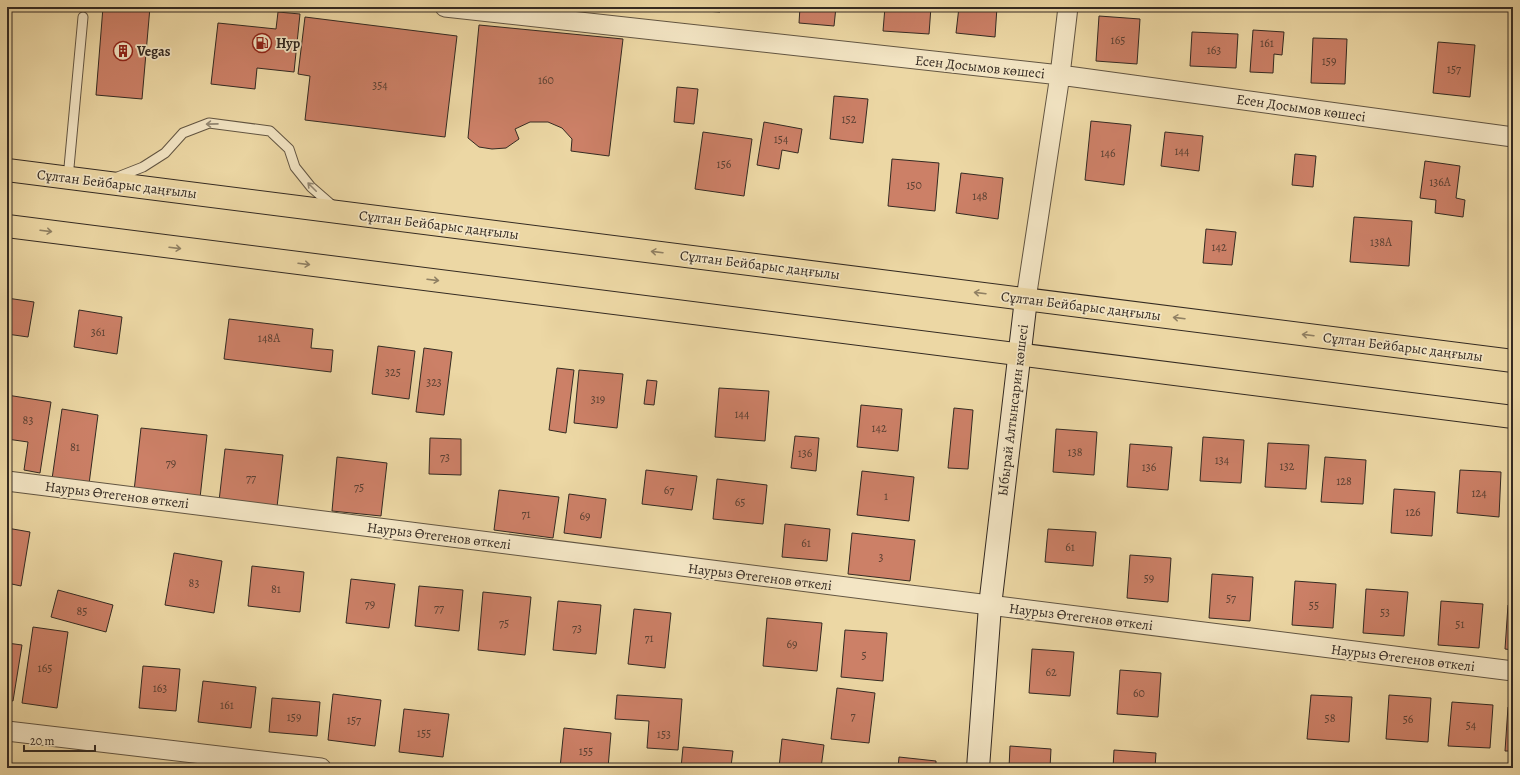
<svg xmlns="http://www.w3.org/2000/svg" width="1520" height="775" font-family="Alegreya,serif">
<style>
.building{fill:#cc8067;stroke:#342a22}
.lines{fill:none;stroke-linecap:round;stroke-linejoin:round}
.lane-casing{stroke:#625542;stroke-width:11}
.street-casing{stroke:#625542;stroke-width:21}
.secondary-casing{stroke:#342a22;stroke-width:24}
.primary-casing{stroke:#342a22;stroke-width:24}
.lane{stroke:#f3e5c4;stroke-width:9}
.street{stroke:#f3e5c4;stroke-width:19}
.secondary{stroke:#f3e5c4;stroke-width:22}
.primary{stroke:#ecd7a4;stroke-width:22}
.oneway{stroke:#948873}
.oneway2{stroke:#908063}
.labels{text-anchor:middle;dominant-baseline:central;stroke-width:3.5;stroke-linejoin:round;paint-order:stroke}
.number-label{font-size:12px;fill:#5a4033}
.poi-label{font-size:14px;font-weight:bold;fill:#342a22;stroke:#f3e5c4;text-anchor:start}
.street-label{font-size:14px;fill:#342a22;stroke:#f3e5c4}
</style>
<rect width="100%" height="100%" fill="#ecd7a4"/>
<filter id="stains"><feTurbulence type="fractalNoise" baseFrequency=".005" numOctaves="4"/><feColorMatrix values="0 0 0 0 .2 0 0 0 0 .09 0 0 0 0 .02 0 0 0 .5 -.17"/></filter>
<radialGradient id="worn" r=".72"><stop offset=".6" stop-color="#630" stop-opacity="0"/><stop offset="1" stop-color="#630" stop-opacity=".3"/></radialGradient>
<!-- building -->
<path class="building" d="M103 7H150L142 99 96 95Z
M676 7H720V12L676 9Z
M800 7H836L834 26 799 23Z
M885 7H931L929 34 883 31Z
M959 7H997L995 37 956 33Z
M278 12 300 14 294 72 257 68 255 89 211 84 218 23 276 29Z
M1099 16 1140 19 1137 64 1096 61Z
M305 17 457 36 445 137 305 120 310 76 298 74Z
M479 25 623 39 609 156 571 151 572 139 562 128 548 122H530L515 129 519 139 506 148 492 149 479 147 468 138Z
M1253 30 1284 32 1282 55 1274 54 1273 73 1250 72Z
M1192 32 1238 34 1236 68 1190 66Z
M1313 38 1347 39 1345 84 1311 83Z
M1438 42 1475 45 1470 97 1433 93Z
M677 87 698 89 694 124 674 122Z
M834 96 868 99 863 143 830 139Z
M1091 121 1131 125 1124 185 1085 180Z
M764 122 802 129 798 153 782 150 779 169 757 165Z
M703 132 752 139 744 196 695 189Z
M1165 132 1203 136 1199 171 1161 166Z
M1295 154 1316 156 1313 187 1292 185Z
M892 159 939 163 935 211 888 206Z
M1425 161 1460 166 1456 198 1465 200 1463 217 1435 213 1436 200 1420 198Z
M961 173 1003 178 998 219 956 213Z
M1354 217 1412 221 1409 266 1350 262Z
M1206 229 1236 232 1232 265 1203 263Z
M7 298 34 302 28 337 7 334Z
M79 310 122 317 117 354 74 347Z
M229 319 313 329 311 348 333 350 331 372 224 359Z
M378 346 415 351 409 399 372 394Z
M424 348 452 352 444 415 416 412Z
M557 368 574 370 566 433 549 430Z
M579 370 623 374 617 428 574 423Z
M647 380 657 381 654 405 644 404Z
M719 388 769 391 765 441 715 437Z
M7 395 51 402 40 473 24 470 28 442 7 439Z
M861 405 902 409 898 451 857 447Z
M954 408 973 410 968 469 948 468Z
M62 409 98 415 89 484 52 479Z
M141 428 207 435 200 498 134 491Z
M1056 429 1097 432 1094 475 1053 472Z
M795 436 819 438 816 471 791 468Z
M1203 437 1244 440 1241 483 1200 481Z
M430 438 461 439V475L429 474Z
M1268 443 1309 445 1306 489 1265 487Z
M1130 444 1172 447 1168 490 1127 487Z
M225 449 283 455 277 507 219 501Z
M337 457 387 463 381 516 332 511Z
M1325 457 1366 460 1363 504 1321 502Z
M646 470 697 476 692 510 642 504Z
M1460 470 1501 472 1499 517 1457 513Z
M862 471 914 477 909 521 857 515Z
M717 479 767 485 763 524 713 519Z
M1394 489 1435 492 1432 536 1391 533Z
M499 490 559 497 553 538 494 530Z
M569 494 606 499 601 538 564 533Z
M785 524 830 529 827 561 782 557Z
M7 528 30 532 21 586 7 583Z
M1048 529 1096 532 1093 566 1045 562Z
M852 533 915 540 910 581 848 574Z
M174 553 222 561 214 613 165 605Z
M1130 555 1171 558 1168 602 1127 598Z
M252 566 304 572 300 612 248 606Z
M1212 574 1253 577 1250 621 1209 618Z
M351 579 395 584 389 628 346 623Z
M1295 581 1336 584 1333 628 1292 625Z
M419 586 463 590 459 631 415 626Z
M1366 589 1408 592 1404 636 1363 633Z
M58 590 113 605 106 632 51 617Z
M483 592 531 597 525 655 478 650Z
M558 601 601 605 596 654 553 650Z
M1441 601 1483 604 1479 648 1438 645Z
M1508 605 1513 606V650L1505 649Z
M634 609 671 613 665 668 628 664Z
M767 618 822 623 817 671 763 666Z
M33 627 68 632 57 708 22 703Z
M845 630 887 633 883 681 841 677Z
M7 643 22 645 13 701 7 700Z
M1032 649 1074 652 1070 696 1029 693Z
M143 666 180 669 176 711 139 708Z
M1120 670 1161 673 1158 717 1117 714Z
M203 681 256 687 251 728 198 722Z
M837 688 875 693 869 743 831 739Z
M333 694 381 700 375 746 328 740Z
M617 695 682 699 678 750 647 748 649 721 615 719Z
M1311 695 1352 697 1349 742 1307 739Z
M1389 695 1431 698 1428 742 1386 739Z
M272 698 320 702 317 736 269 732Z
M1452 702 1493 705 1490 748 1448 746Z
M1508 707H1513V751H1505Z
M404 709 449 714 443 757 399 752Z
M564 728 611 733 608 768H560Z
M782 739 824 745 821 768H779Z
M1010 746 1051 749 1050 768H1009Z
M683 747 733 751 731 766H738V768H681Z
M1114 750 1156 753 1155 768H1113Z
M899 757 936 761V768H898Z"/>
<g class="lines">
<defs>
<path id="lane" d="M68 178 83 17
M115 178 143 167 165 153 183 133 209 123 270 131 289 149 295 167 311 187 334 207"/>
<path id="street" d="M445 7 1060 75 1513 137
M1026 299 1060 75 1068 7
M7 481 1513 671
M7 731 321 768"/>
<path id="secondary" d="M978 768 990 606 1026 299"/>
<path id="primary" d="M7 170 1513 361
M7 226 1513 417"/>
</defs>
<!-- lane casing -->
<use href="#lane" class="lane-casing"/>
<!-- street casing -->
<use href="#street" class="street-casing"/>
<!-- secondary casing -->
<use href="#secondary" class="secondary-casing"/>
<!-- primary casing -->
<use href="#primary" class="primary-casing"/>
<!-- lane -->
<use href="#lane" class="lane"/>
<!-- street -->
<use href="#street" class="street"/>
<!-- secondary -->
<use href="#secondary" class="secondary"/>
<!-- primary -->
<use href="#primary" class="primary"/>
</g>
<!-- one-way arrows -->
<defs><path id="oneway-shaft" d="M-6 0H5M1.5-3L5.5 0L1.5 3" fill="none" stroke-width="1.6" stroke-linecap="round" stroke-linejoin="round"/></defs>
<g class="oneway">
<use href="#oneway-shaft" transform="translate(212 124) rotate(179)"/>
<use href="#oneway-shaft" transform="translate(312 187) rotate(-135)"/>
</g>
<g class="oneway2">
<use href="#oneway-shaft" transform="translate(46 231) rotate(7)"/>
<use href="#oneway-shaft" transform="translate(175 248) rotate(7)"/>
<use href="#oneway-shaft" transform="translate(657 252) rotate(-173)"/>
<use href="#oneway-shaft" transform="translate(304 264) rotate(7)"/>
<use href="#oneway-shaft" transform="translate(433 280) rotate(7)"/>
<use href="#oneway-shaft" transform="translate(980 293) rotate(-173)"/>
<use href="#oneway-shaft" transform="translate(1179 318) rotate(-173)"/>
<use href="#oneway-shaft" transform="translate(1308 335) rotate(-173)"/>
</g>
<!-- icons -->
<defs>
<symbol id="fuel-ring" viewBox="-11 -11 22 22"><circle r="9.5" fill="#f3e5c4" stroke="#8f2418" stroke-width="1.5"/><path d="M-5.5-6h7V0h2V4h1.3V-2.5L3-4.5l.8-.8L6-3V5H2.5V1h-1V6h-7ZM-4.2-4.7v3.2H.2V-4.7Z" fill="#8f2418"/></symbol>
<symbol id="building-ring" viewBox="-11 -11 22 22"><circle r="9.5" fill="#f3e5c4" stroke="#8f2418" stroke-width="1.5"/><path d="M-4-6H4V6H1V3H-1V6H-4ZM-2.5-4.3h1.7v1.8h-1.7ZM.8-4.3h1.7v1.8H.8ZM-2.5-1h1.7V.8h-1.7ZM.8-1h1.7V.8H.8Z" fill="#8f2418"/></symbol>
</defs>
<g fill-rule="evenodd">
<use href="#fuel-ring" x="251" y="32" width="22" height="22"/>
<use href="#building-ring" x="112" y="40" width="22" height="22"/>
</g>
<g class="labels">
<!-- number labels -->
<g class="number-label">
<text x="1118" y="40">165</text>
<text x="1267" y="43">161</text>
<text x="1214" y="50">163</text>
<text x="1329" y="61">159</text>
<text x="1454" y="69">157</text>
<text x="546" y="80">160</text>
<text x="380" y="85">354</text>
<text x="849" y="119">152</text>
<text x="781" y="139">154</text>
<text x="1182" y="151">144</text>
<text x="1108" y="153">146</text>
<text x="724" y="164">156</text>
<text x="1440" y="182">136А</text>
<text x="914" y="185">150</text>
<text x="980" y="196">148</text>
<text x="1381" y="242">138А</text>
<text x="1219" y="247">142</text>
<text x="98" y="332">361</text>
<text x="269" y="338">148А</text>
<text x="393" y="372">325</text>
<text x="434" y="382">323</text>
<text x="598" y="399">319</text>
<text x="742" y="414">144</text>
<text x="28" y="420">83</text>
<text x="879" y="428">142</text>
<text x="75" y="447">81</text>
<text x="1075" y="452">138</text>
<text x="805" y="453">136</text>
<text x="445" y="457">73</text>
<text x="1222" y="460">134</text>
<text x="171" y="463">79</text>
<text x="1287" y="466">132</text>
<text x="1149" y="467">136</text>
<text x="251" y="478">77</text>
<text x="1344" y="481">128</text>
<text x="359" y="487">75</text>
<text x="669" y="490">67</text>
<text x="1479" y="493">124</text>
<text x="886" y="496">1</text>
<text x="740" y="502">65</text>
<text x="1413" y="512">126</text>
<text x="526" y="514">71</text>
<text x="585" y="516">69</text>
<text x="806" y="543">61</text>
<text x="1070" y="547">61</text>
<text x="881" y="557">3</text>
<text x="1149" y="578">59</text>
<text x="194" y="583">83</text>
<text x="276" y="589">81</text>
<text x="1231" y="598">57</text>
<text x="370" y="604">79</text>
<text x="1314" y="605">55</text>
<text x="439" y="608">77</text>
<text x="82" y="611">85</text>
<text x="1385" y="612">53</text>
<text x="504" y="623">75</text>
<text x="1460" y="624">51</text>
<text x="577" y="628">73</text>
<text x="649" y="638">71</text>
<text x="792" y="644">69</text>
<text x="864" y="655">5</text>
<text x="45" y="668">165</text>
<text x="1051" y="672">62</text>
<text x="160" y="688">163</text>
<text x="1139" y="693">60</text>
<text x="227" y="705">161</text>
<text x="853" y="716">7</text>
<text x="294" y="717">159</text>
<text x="1330" y="718">58</text>
<text x="1408" y="719">56</text>
<text x="354" y="720">157</text>
<text x="1471" y="725">54</text>
<text x="424" y="733">155</text>
<text x="664" y="734">153</text>
<text x="586" y="751">155</text>
</g>
<!-- poi labels -->
<g class="poi-label">
<text x="276" y="43">Нур</text>
<text x="137" y="51">Vegas</text>
</g>
<!-- street labels -->
<g class="street-label">
<text transform="translate(980 67) rotate(6)">Есен Досымов көшесі</text>
<text transform="translate(1301 108) rotate(8)">Есен Досымов көшесі</text>
<text transform="translate(117 184) rotate(7)">Сұлтан Бейбарыс даңғылы</text>
<text transform="translate(439 225) rotate(7)">Сұлтан Бейбарыс даңғылы</text>
<text transform="translate(760 265) rotate(7)">Сұлтан Бейбарыс даңғылы</text>
<text transform="translate(1081 306) rotate(7)">Сұлтан Бейбарыс даңғылы</text>
<text transform="translate(1403 347) rotate(7)">Сұлтан Бейбарыс даңғылы</text>
<text transform="translate(1013 410) rotate(-83)">Ыбырай Алтынсарин көшесі</text>
<text transform="translate(117 495) rotate(7)">Наурыз Өтегенов өткелі</text>
<text transform="translate(439 536) rotate(7)">Наурыз Өтегенов өткелі</text>
<text transform="translate(760 577) rotate(7)">Наурыз Өтегенов өткелі</text>
<text transform="translate(1081 617) rotate(7)">Наурыз Өтегенов өткелі</text>
<text transform="translate(1403 658) rotate(7)">Наурыз Өтегенов өткелі</text>
</g>
</g>
<!-- margin -->
<rect width="1520" height="775" fill="none" stroke="#ecd7a4" stroke-width="24"/>
<rect x="8" y="8" width="1504" height="759" fill="none" stroke="#342a22" stroke-width="2"/>
<rect x="12" y="12" width="1496" height="751" fill="none" stroke="#342a22"/>
<!-- scale -->
<path d="M24 745v6h71v-6" fill="none" stroke="#342a22" stroke-width="2"/>
<text x="30" y="745" font-size="12" fill="#342a22" stroke="#f3e5c4" stroke-width="3" paint-order="stroke">20 m</text>
<rect width="100%" height="100%" filter="url(#stains)"/>
<rect width="100%" height="100%" fill="url(#worn)"/>
</svg>
